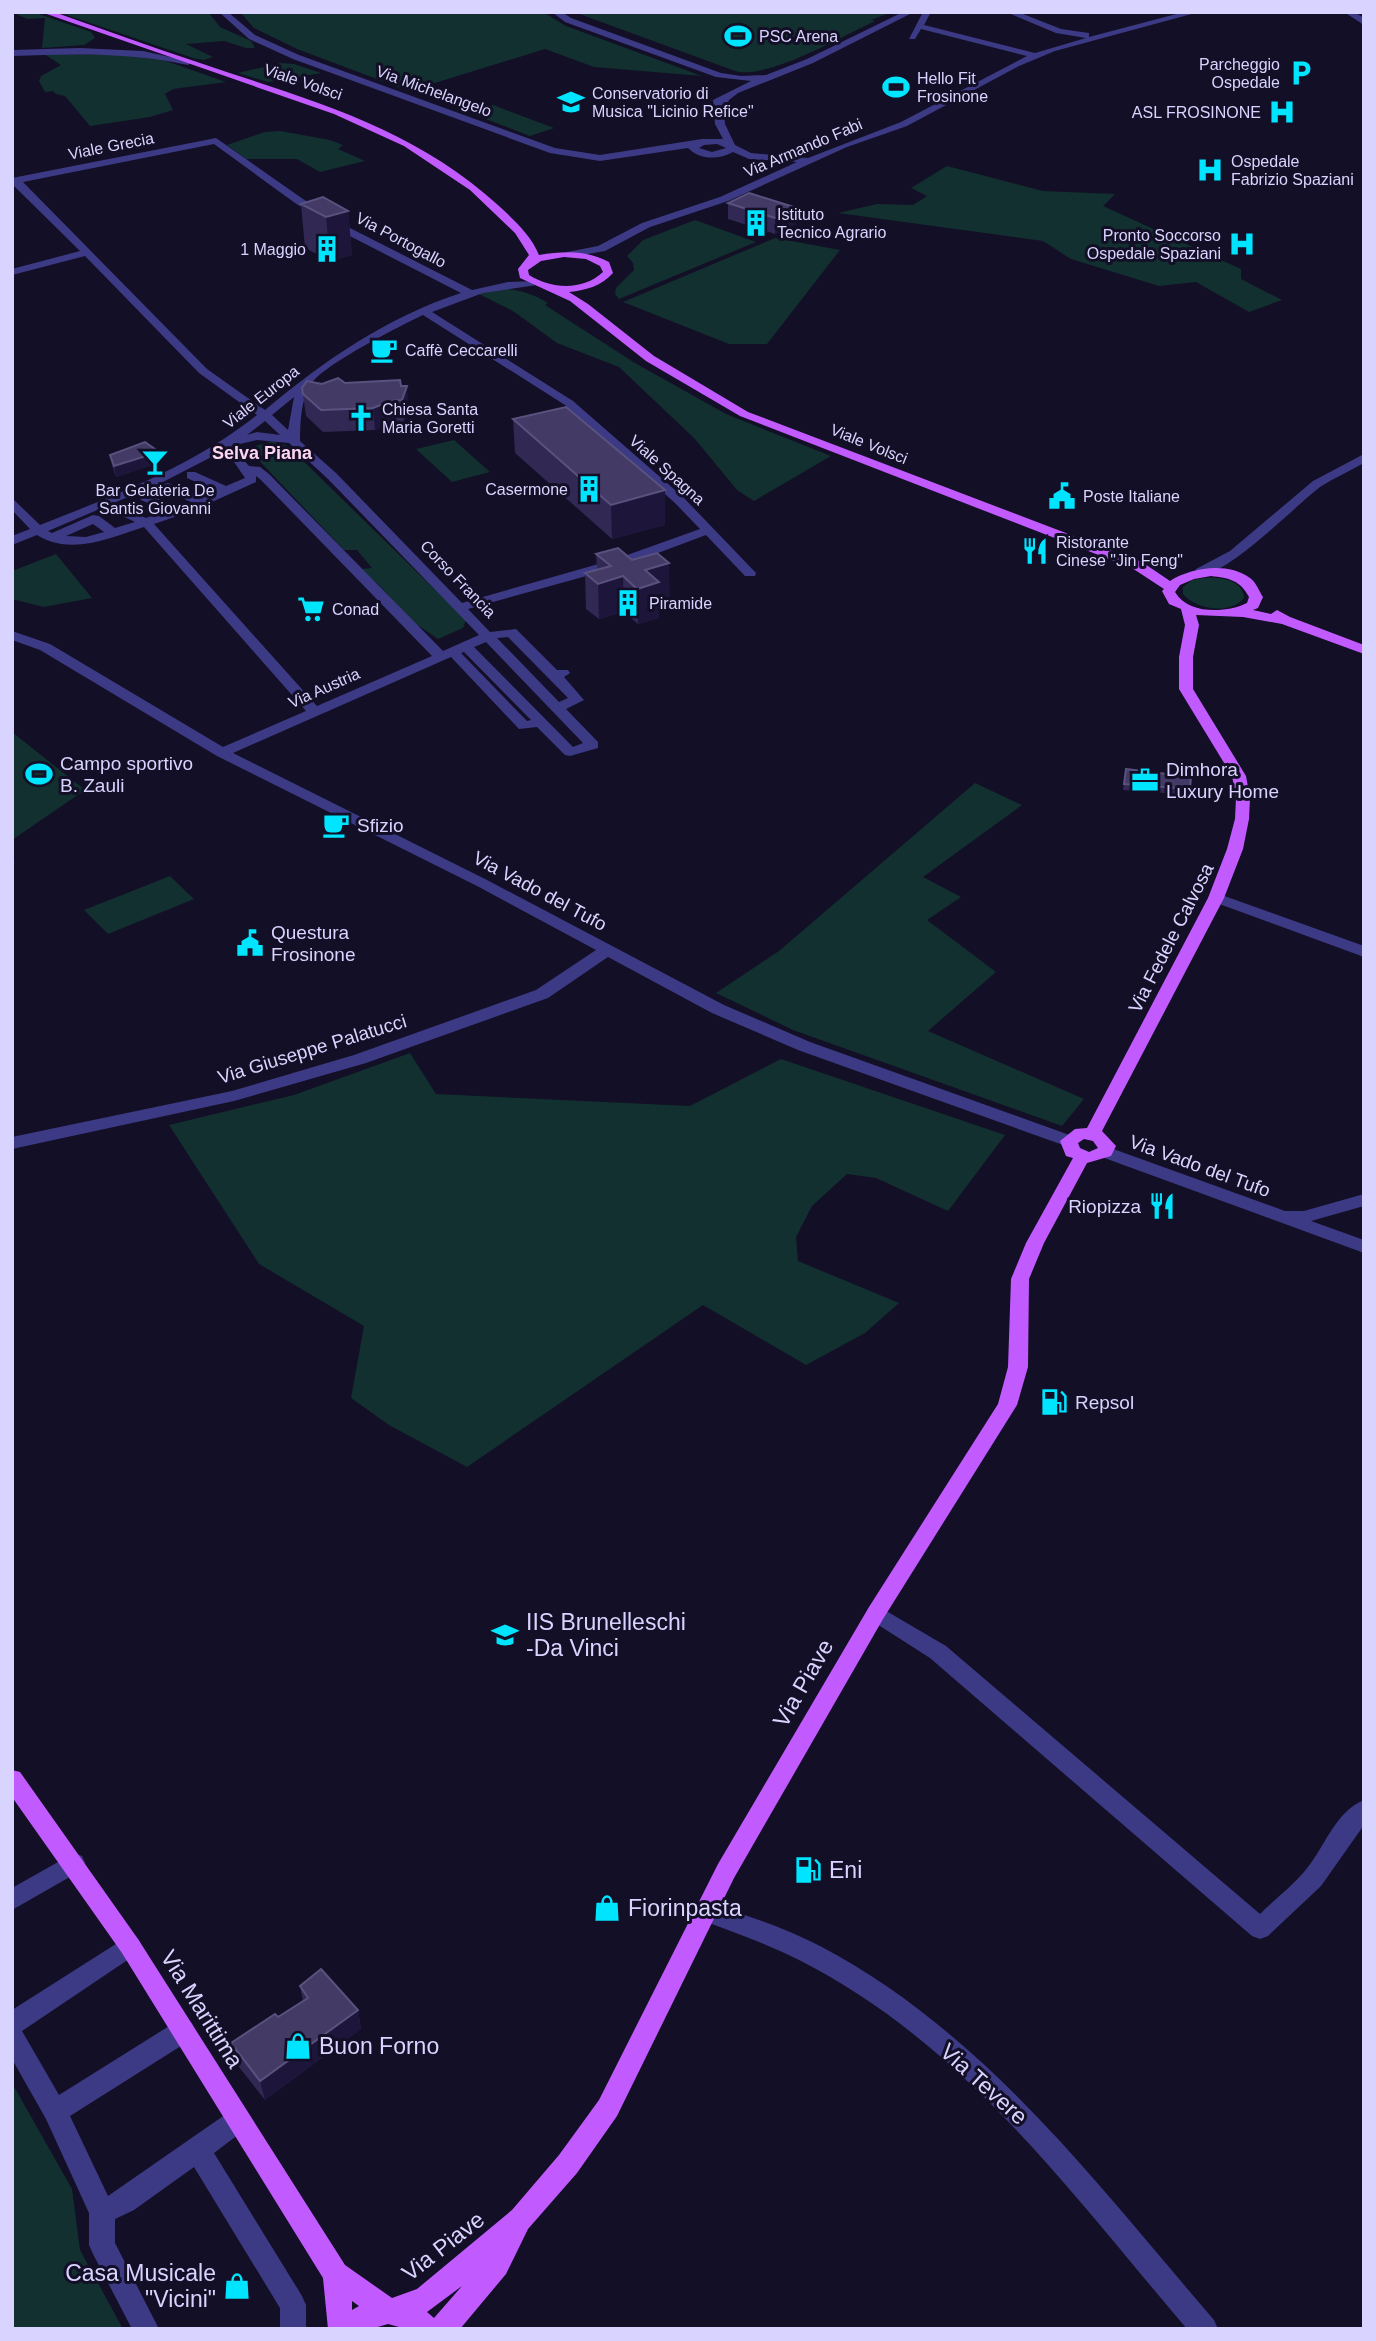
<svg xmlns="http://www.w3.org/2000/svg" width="1376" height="2341" font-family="Arial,sans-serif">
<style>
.green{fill:#12302f}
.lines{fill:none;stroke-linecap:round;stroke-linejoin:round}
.minor{fill:#3d3a85;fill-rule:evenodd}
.major{fill:#c25bff;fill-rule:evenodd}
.wall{fill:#312854}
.shaded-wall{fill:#1d163a}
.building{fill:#433a66;stroke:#5a527e;stroke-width:2}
.labels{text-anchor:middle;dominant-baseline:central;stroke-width:6;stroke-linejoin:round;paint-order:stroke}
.far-poi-label{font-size:16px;fill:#d9d4ff;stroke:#130f26;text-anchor:start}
.far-street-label{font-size:16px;fill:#d9d4ff;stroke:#130f26}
.far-neighbourhood-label{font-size:18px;font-weight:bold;fill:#ffd6f0;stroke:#130f26}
.poi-label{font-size:19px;fill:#d9d4ff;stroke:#130f26;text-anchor:start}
.street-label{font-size:19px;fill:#d9d4ff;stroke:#130f26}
.near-poi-label{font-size:23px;fill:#d9d4ff;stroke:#130f26;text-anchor:start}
.near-street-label{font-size:23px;fill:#d9d4ff;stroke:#130f26}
</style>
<rect width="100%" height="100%" fill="#130f26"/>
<!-- green -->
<path class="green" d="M12 12H33L91 32 95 38 84 45 42 48 45 18 27 19Z
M58 12 209 13 220 27 251 41 255 48H246L224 41 186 44 213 57 204 60 193 58Z
M240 12H543L566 26 702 76 594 67 545 49 409 91 297 49 254 28Z
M574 12H892L871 20 875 21C842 36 768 80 735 71Z
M44 54 149 55 226 82 173 89 165 94 173 110 150 117 90 126 65 96 56 94 53 91 45 92 39 81 41 76 61 65Z
M281 63 294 64 321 73 268 82 238 73Z
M493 105 554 128 530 136 470 113Z
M280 131 330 140 343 145 338 149 365 161 320 172 297 159H246L227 145 265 132Z
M947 166 1043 191 1115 194 1103 206 1241 269V279L1282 300 1249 312 1196 282 1159 286 1071 259 1043 241 838 213 877 204 913 205 927 196 911 188Z
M695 220 756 242 619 299 615 294 616 288 634 270 633 263 627 256 643 240Z
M775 238 840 250 767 344H729L623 302Z
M495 288C516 289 530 292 548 303L545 305 635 363 726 414 831 456 754 501 737 490 695 439 619 367 557 343 513 311 479 294Z
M454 440 490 472 452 482 416 449Z
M272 441 288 446 466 620 463 628 438 639 407 618 383 589 361 569 372 568 357 550H344L251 452 255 446Z
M56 554 92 598 43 607 12 599V571Z
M1204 578C1219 577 1243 579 1244 598 1230 615 1196 610 1183 594V587L1192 580Z
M12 732 85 790 12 840Z
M975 783 1022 805 923 877 961 897 927 920 996 972 928 1031 1084 1099 1062 1126 793 1030 716 993 779 951Z
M170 876 194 899 108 934 84 910Z
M410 1053 436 1094 690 1106 781 1059 1005 1135 948 1211 876 1178 847 1174 812 1206 796 1237 798 1261 899 1303 865 1333 806 1365 703 1305 467 1467 389 1425 351 1398 364 1326 259 1264 169 1125 294 1095Z
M12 2083 72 2189 80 2250 123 2329H12Z"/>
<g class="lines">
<!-- minor -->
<path class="minor" d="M219 12H228L255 35 299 55 555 148 600 155 702 139H723L715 124 713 100 751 81 716 77 565 22 552 12H562L571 18 721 73 741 76 766 75 807 59 903 12H914L813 63 738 93 729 100 724 112 725 124 735 145 751 153 808 158 901 122 1027 56 921 29 915 39H909L923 12H931L924 25 1035 53 1086 38 1056 33 1006 12H1018L1061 29 1089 33V37L1184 12H1199L1055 51 1019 66 907 126 847 147 728 201 650 227 605 251 571 257 566 254 567 252 598 246 642 223 720 197 797 162 749 159 733 152C718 160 700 160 688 148L600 161 550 153 293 59 249 39ZM717 144 726 148 712 152 699 148 704 145Z
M1344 12H1354L1364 18V25Z
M80 48 143 51 192 62 188 65C129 52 72 54 12 56V50Z
M216 138 303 199 350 228 472 290 508 282 537 281V285L483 293 432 312 573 401 683 497 756 573 755 576H745L706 535 626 565 468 609 490 632 516 629 557 670H568L570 673 564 677 584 700 566 709 598 742V748L570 756 565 755 537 727 519 729 451 657 233 753 487 880 724 1005 810 1042 1075 1137 1078 1141 1075 1145H1063L798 1050 712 1013 608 957 548 998 366 1063 234 1101 12 1149V1137L232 1091 354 1055 536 990 596 950 477 886 217 756 40 650 12 640V631L50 644 223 747 306 711 144 527C110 538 71 556 37 535L12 545V536L30 529 12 510V498L40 525C116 495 193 466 257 415L199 373 85 256 12 275V269L80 251 12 184V178ZM214 144 295 203 342 232 461 293C387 317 325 360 265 410L207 369 23 182ZM423 315 565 405 675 503 700 529 616 559 462 603 336 473 300 441C300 422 301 399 311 384 323 365 400 326 423 315ZM294 397 288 430 272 415ZM265 421 280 435 257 432 247 435ZM257 440 289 443 328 479 479 635 443 651 269 474 260 467 249 466 231 446ZM223 451 230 456 245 478 226 486 195 472H187V478L216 491 201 497 168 483 164 484V490L191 502 177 507 145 493 139 497 141 500 166 511 146 518 118 505 114 506V512L135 522 115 528 99 516 93 515 52 533 48 531 163 482ZM256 476 261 480 432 656 317 706 154 524 192 511 256 482ZM93 524 104 532 86 537 66 536ZM508 637 568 698 559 702 497 638ZM486 642 583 743 573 747 474 647ZM464 652 531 720 527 721 461 653Z
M1364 454V463C1350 471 1334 478 1320 487 1296 505 1224 580 1196 575V569L1230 551 1313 481Z
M1216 893 1364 946V957L1211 901 1208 898Z
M1105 1146 1285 1211H1304L1364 1194V1206L1311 1221 1364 1240V1253L1099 1156 1096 1152 1099 1148Z
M876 1605 946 1646 1260 1914C1274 1900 1291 1887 1304 1872 1323 1851 1335 1811 1364 1800V1825L1321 1886 1268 1936 1260 1939 1252 1936 930 1658 869 1619 866 1613 869 1607Z
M74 1853 82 1856 85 1863 82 1870 12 1910V1888Z
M706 1902C745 1915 783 1927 820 1946 985 2033 1095 2182 1214 2320L1218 2329H1187C1071 2193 964 2044 801 1961 768 1944 733 1932 698 1919L694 1912 698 1905Z
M130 1935 138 1939 142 1946 138 1953 22 2031 59 2095 174 2023 183 2020 192 2023 195 2031 192 2039 70 2116 108 2196 229 2112 238 2108 247 2112 250 2120 247 2128 214 2153 302 2296 306 2305V2329H280V2308L194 2167 134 2210 115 2219V2243L159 2329H132L93 2254 89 2245V2213L46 2119 12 2059V2010Z"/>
<!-- major -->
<path class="major" d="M41 12H54C103 29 151 47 200 63 309 100 412 126 499 206 514 220 531 235 539 255 565 251 585 250 609 262L613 273C601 286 587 290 569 292L588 304 654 356 748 412 1142 562 1170 581C1192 567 1228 562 1250 578 1256 582 1259 591 1263 597L1258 608 1253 610 1271 614 1277 610 1290 617 1364 645V654L1282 624 1243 617 1196 615 1199 625 1193 657V689L1246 776 1250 798 1249 819 1243 849 1224 898 1102 1131 1116 1146 1111 1156 1087 1163 1044 1243 1029 1279 1028 1367 1017 1405 883 1619 734 1878 617 2116 577 2173 528 2229 506 2274 460 2329H406L388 2324 371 2329H328L323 2278 122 1953 12 1797V1770L20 1772 138 1939 345 2265 392 2298 417 2289 512 2210 559 2155 599 2100 718 1864 869 1607 998 1404 1008 1367 1011 1279 1026 1243 1073 1158 1066 1156 1060 1141 1075 1129 1087 1128 1208 898 1227 849 1235 819 1236 798 1232 776 1179 689V657L1185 625 1181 609 1169 604 1162 591 1164 589 1132 568 740 416 646 361 570 301 520 278 518 269 529 255 515 233 470 190 404 146 334 114ZM564 257 586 259 600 266 603 272C583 291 551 289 529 275L528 270 541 261ZM1211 576C1229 578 1240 580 1249 597L1247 603C1227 613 1188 615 1175 592L1180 585 1194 579ZM1084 1139 1093 1141 1098 1148 1089 1152 1080 1148 1078 1143ZM462 2286 434 2318 427 2312ZM352 2301 359 2306 352 2310Z"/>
</g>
<!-- wall -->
<path class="wall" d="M728 203 796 224 775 234 728 219Z
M301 204 348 211 352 255 330 261 305 248Z
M345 383 401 386 409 409 404 423H393L375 430 323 432 306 416 302 388 322 384Z
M513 419 665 525 612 539 515 453Z
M159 452 161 462 116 477 112 465 110 455Z
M596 554 670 598 659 601V618L638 624 624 612 599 619 586 609 585 573 597 570Z
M1126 769 1191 777 1189 795 1123 790Z
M300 1986 358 2010 361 2029 265 2100 235 2062 231 2043 278 2017 303 2002Z"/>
<!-- shaded-wall -->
<path class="shaded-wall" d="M797 208 796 224 775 234V218Z
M348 211 352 255 330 261 326 217Z
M407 386 409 409 404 423 402 400Z
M391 401 393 423 375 430 373 408Z
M159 452 161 462 116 477 114 466Z
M665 490V525L612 539 611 505Z
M669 563 670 598 659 601V618L638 624 637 589 645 570Z
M623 576 624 612 599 619 598 584Z
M12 849 15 864 12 874Z
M358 2010 361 2029 265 2100 260 2081Z"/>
<!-- building -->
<path class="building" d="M749 193 797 208 775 218 728 203Z
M323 197 348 211 326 217 301 204Z
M338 378 345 383 400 380 401 386H407L402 400 391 401 373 408 321 410 303 394 302 388 307 381 322 384Z
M566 407 665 490 611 505 513 419Z
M145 442 159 452 114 466 110 455Z
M618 548 632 560 657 553 669 563 645 570 659 582 637 589 623 576 598 584 585 573 611 566 596 554Z
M1126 769 1191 777 1190 789 1124 784Z
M321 1969 358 2010 260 2081 231 2043 275 2014 278 2017 308 1998 300 1986Z"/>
<!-- icons -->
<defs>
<symbol id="stadium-bare" viewBox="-9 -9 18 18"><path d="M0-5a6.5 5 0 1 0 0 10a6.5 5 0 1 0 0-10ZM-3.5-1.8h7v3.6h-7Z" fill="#00e5ff" stroke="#130f26" stroke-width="2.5" paint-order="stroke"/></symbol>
<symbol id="parking-bare" viewBox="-9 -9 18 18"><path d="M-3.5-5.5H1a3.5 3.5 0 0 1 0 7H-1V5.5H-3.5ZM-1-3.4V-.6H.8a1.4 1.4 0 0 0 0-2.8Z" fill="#00e5ff" stroke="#130f26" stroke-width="2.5" paint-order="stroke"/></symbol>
<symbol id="university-bare" viewBox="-9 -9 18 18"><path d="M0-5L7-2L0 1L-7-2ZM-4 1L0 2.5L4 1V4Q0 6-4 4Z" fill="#00e5ff" stroke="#130f26" stroke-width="2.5" paint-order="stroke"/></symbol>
<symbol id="hospital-bare" viewBox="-9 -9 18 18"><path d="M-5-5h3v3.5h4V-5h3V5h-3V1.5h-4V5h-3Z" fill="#00e5ff" stroke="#130f26" stroke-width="2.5" paint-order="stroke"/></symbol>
<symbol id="building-bare" viewBox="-9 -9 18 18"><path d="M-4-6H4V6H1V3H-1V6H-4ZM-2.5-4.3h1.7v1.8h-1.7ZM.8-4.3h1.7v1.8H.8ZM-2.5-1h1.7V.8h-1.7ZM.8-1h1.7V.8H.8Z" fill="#00e5ff" stroke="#130f26" stroke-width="2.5" paint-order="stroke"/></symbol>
<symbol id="cafe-bare" viewBox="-9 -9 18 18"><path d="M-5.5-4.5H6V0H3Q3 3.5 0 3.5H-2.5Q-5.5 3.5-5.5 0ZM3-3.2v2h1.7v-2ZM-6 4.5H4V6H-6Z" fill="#00e5ff" stroke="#130f26" stroke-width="2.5" paint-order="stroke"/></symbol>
<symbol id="church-bare" viewBox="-9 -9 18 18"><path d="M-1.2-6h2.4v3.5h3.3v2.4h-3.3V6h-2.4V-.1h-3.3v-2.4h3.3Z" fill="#00e5ff" stroke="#130f26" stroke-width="2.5" paint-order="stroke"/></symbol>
<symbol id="bar-bare" viewBox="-9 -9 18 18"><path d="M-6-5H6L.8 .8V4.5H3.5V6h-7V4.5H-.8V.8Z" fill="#00e5ff" stroke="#130f26" stroke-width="2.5" paint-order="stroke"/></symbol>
<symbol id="civic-bare" viewBox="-9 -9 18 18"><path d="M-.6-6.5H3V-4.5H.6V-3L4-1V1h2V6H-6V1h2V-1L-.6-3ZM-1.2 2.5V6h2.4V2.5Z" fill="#00e5ff" stroke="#130f26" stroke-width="2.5" paint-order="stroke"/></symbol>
<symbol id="restaurant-bare" viewBox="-9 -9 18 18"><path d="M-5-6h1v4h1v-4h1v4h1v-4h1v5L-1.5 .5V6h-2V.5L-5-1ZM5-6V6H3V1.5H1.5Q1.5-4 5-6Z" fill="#00e5ff" stroke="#130f26" stroke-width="2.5" paint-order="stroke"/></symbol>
<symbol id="supermarket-bare" viewBox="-9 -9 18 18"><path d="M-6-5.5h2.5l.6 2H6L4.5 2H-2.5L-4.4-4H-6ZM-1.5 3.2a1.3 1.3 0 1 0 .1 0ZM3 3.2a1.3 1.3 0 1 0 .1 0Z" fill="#00e5ff" stroke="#130f26" stroke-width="2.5" paint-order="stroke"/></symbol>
<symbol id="office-bare" viewBox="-9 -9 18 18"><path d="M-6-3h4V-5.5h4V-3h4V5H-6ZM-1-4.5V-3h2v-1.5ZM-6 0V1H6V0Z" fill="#00e5ff" stroke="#130f26" stroke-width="2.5" paint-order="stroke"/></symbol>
<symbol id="fuel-bare" viewBox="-9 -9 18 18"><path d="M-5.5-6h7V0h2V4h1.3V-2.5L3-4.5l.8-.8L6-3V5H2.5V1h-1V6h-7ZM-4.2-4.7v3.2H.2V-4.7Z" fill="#00e5ff" stroke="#130f26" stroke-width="2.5" paint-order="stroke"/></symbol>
<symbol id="school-bare" viewBox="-9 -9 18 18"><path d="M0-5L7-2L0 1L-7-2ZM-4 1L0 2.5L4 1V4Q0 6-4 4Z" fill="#00e5ff" stroke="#130f26" stroke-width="2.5" paint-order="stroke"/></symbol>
<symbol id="shop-bare" viewBox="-9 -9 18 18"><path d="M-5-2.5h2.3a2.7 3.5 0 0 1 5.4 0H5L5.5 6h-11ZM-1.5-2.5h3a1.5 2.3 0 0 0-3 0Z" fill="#00e5ff" stroke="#130f26" stroke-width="2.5" paint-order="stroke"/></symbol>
</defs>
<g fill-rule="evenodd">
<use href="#stadium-bare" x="719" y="17" width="38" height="38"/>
<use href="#parking-bare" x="1282" y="54" width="38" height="38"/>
<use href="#stadium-bare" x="877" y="68" width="38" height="38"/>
<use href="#university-bare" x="552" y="83" width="38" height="38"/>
<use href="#hospital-bare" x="1263" y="93" width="38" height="38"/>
<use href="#hospital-bare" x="1191" y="151" width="38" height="38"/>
<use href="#building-bare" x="737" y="204" width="38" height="38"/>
<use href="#hospital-bare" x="1223" y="225" width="38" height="38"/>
<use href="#building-bare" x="308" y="230" width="38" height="38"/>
<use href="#cafe-bare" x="365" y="331" width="38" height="38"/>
<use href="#church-bare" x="342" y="399" width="38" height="38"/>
<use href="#bar-bare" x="136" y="443" width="38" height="38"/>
<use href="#building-bare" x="570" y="470" width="38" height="38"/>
<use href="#civic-bare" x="1043" y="477" width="38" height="38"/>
<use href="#restaurant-bare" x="1016" y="532" width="38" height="38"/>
<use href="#building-bare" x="609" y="584" width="38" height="38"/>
<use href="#supermarket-bare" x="292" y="590" width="38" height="38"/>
<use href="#stadium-bare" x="20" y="755" width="38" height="38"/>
<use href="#office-bare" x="1126" y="761" width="38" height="38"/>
<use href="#cafe-bare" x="317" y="806" width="38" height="38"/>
<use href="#civic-bare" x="231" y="924" width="38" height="38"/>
<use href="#restaurant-bare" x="1143" y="1187" width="38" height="38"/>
<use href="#fuel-bare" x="1035" y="1383" width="38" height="38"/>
<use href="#school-bare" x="486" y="1616" width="38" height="38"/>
<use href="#fuel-bare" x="789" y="1851" width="38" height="38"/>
<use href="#shop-bare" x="588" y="1889" width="38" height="38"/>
<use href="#shop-bare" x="279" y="2027" width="38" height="38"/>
<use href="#shop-bare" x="218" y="2267" width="38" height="38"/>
</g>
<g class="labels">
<!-- far-poi labels -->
<g class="far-poi-label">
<text x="759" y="36">PSC Arena</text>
<text x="1280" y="64" text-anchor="end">Parcheggio<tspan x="1280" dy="18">Ospedale</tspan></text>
<text x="917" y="78">Hello Fit<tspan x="917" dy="18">Frosinone</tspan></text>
<text x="592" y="93">Conservatorio di<tspan x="592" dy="18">Musica "Licinio Refice"</tspan></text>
<text x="1261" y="112" text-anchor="end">ASL FROSINONE</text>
<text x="1231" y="161">Ospedale<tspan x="1231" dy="18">Fabrizio Spaziani</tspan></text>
<text x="777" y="214">Istituto<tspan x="777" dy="18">Tecnico Agrario</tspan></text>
<text x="1221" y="235" text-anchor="end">Pronto Soccorso<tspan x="1221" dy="18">Ospedale Spaziani</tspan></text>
<text x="306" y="249" text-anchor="end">1 Maggio</text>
<text x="405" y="350">Caffè Ceccarelli</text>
<text x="382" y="409">Chiesa Santa<tspan x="382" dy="18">Maria Goretti</tspan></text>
<text x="568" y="489" text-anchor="end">Casermone</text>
<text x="155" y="490" text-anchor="middle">Bar Gelateria De<tspan x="155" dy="18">Santis Giovanni</tspan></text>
<text x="1083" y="496">Poste Italiane</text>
<text x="1056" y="542">Ristorante<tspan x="1056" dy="18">Cinese "Jin Feng"</tspan></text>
<text x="649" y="603">Piramide</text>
<text x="332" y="609">Conad</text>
</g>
<!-- far-street labels -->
<g class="far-street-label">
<text transform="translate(303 82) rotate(19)">Viale Volsci</text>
<text transform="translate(434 91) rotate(20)">Via Michelangelo</text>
<text transform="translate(111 146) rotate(-11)">Viale Grecia</text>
<text transform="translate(803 148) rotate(-23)">Via Armando Fabi</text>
<text transform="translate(401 240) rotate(28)">Via Portogallo</text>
<text transform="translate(261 397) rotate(-38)">Viale Europa</text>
<text transform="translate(869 444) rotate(22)">Viale Volsci</text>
<text transform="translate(667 470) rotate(42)">Viale Spagna</text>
<text transform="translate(458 579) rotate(46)">Corso Francia</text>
<text transform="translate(324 688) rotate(-24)">Via Austria</text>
</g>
<!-- far-neighbourhood labels -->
<g class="far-neighbourhood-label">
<text x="262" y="453">Selva Piana</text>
</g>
<!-- poi labels -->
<g class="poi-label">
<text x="60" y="763">Campo sportivo<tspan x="60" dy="22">B. Zauli</tspan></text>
<text x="1166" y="769">Dimhora<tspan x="1166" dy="22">Luxury Home</tspan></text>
<text x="357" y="825">Sfizio</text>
<text x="271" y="932">Questura<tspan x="271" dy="22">Frosinone</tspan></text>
<text x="1141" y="1206" text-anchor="end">Riopizza</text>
<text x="1075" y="1402">Repsol</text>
</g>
<!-- street labels -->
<g class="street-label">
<text transform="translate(540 891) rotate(28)">Via Vado del Tufo</text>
<text transform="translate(1171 938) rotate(-63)">Via Fedele Calvosa</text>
<text transform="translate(312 1049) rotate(-17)">Via Giuseppe Palatucci</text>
<text transform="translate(1200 1166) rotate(20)">Via Vado del Tufo</text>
</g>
<!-- near-poi labels -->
<g class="near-poi-label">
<text x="526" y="1622">IIS Brunelleschi<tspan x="526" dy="26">-Da Vinci</tspan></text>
<text x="829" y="1870">Eni</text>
<text x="628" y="1908">Fiorinpasta</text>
<text x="319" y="2046">Buon Forno</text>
<text x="216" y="2273" text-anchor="end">Casa Musicale<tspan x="216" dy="26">"Vicini"</tspan></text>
</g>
<!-- near-street labels -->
<g class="near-street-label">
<text transform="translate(803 1683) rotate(-60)">Via Piave</text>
<text transform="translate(202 2009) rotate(58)">Via Marittima</text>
<text transform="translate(984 2084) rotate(42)">Via Tevere</text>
<text transform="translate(443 2246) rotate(-38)">Via Piave</text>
</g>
</g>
<!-- border -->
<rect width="1376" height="2341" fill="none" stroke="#d9d4ff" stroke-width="28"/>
</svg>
